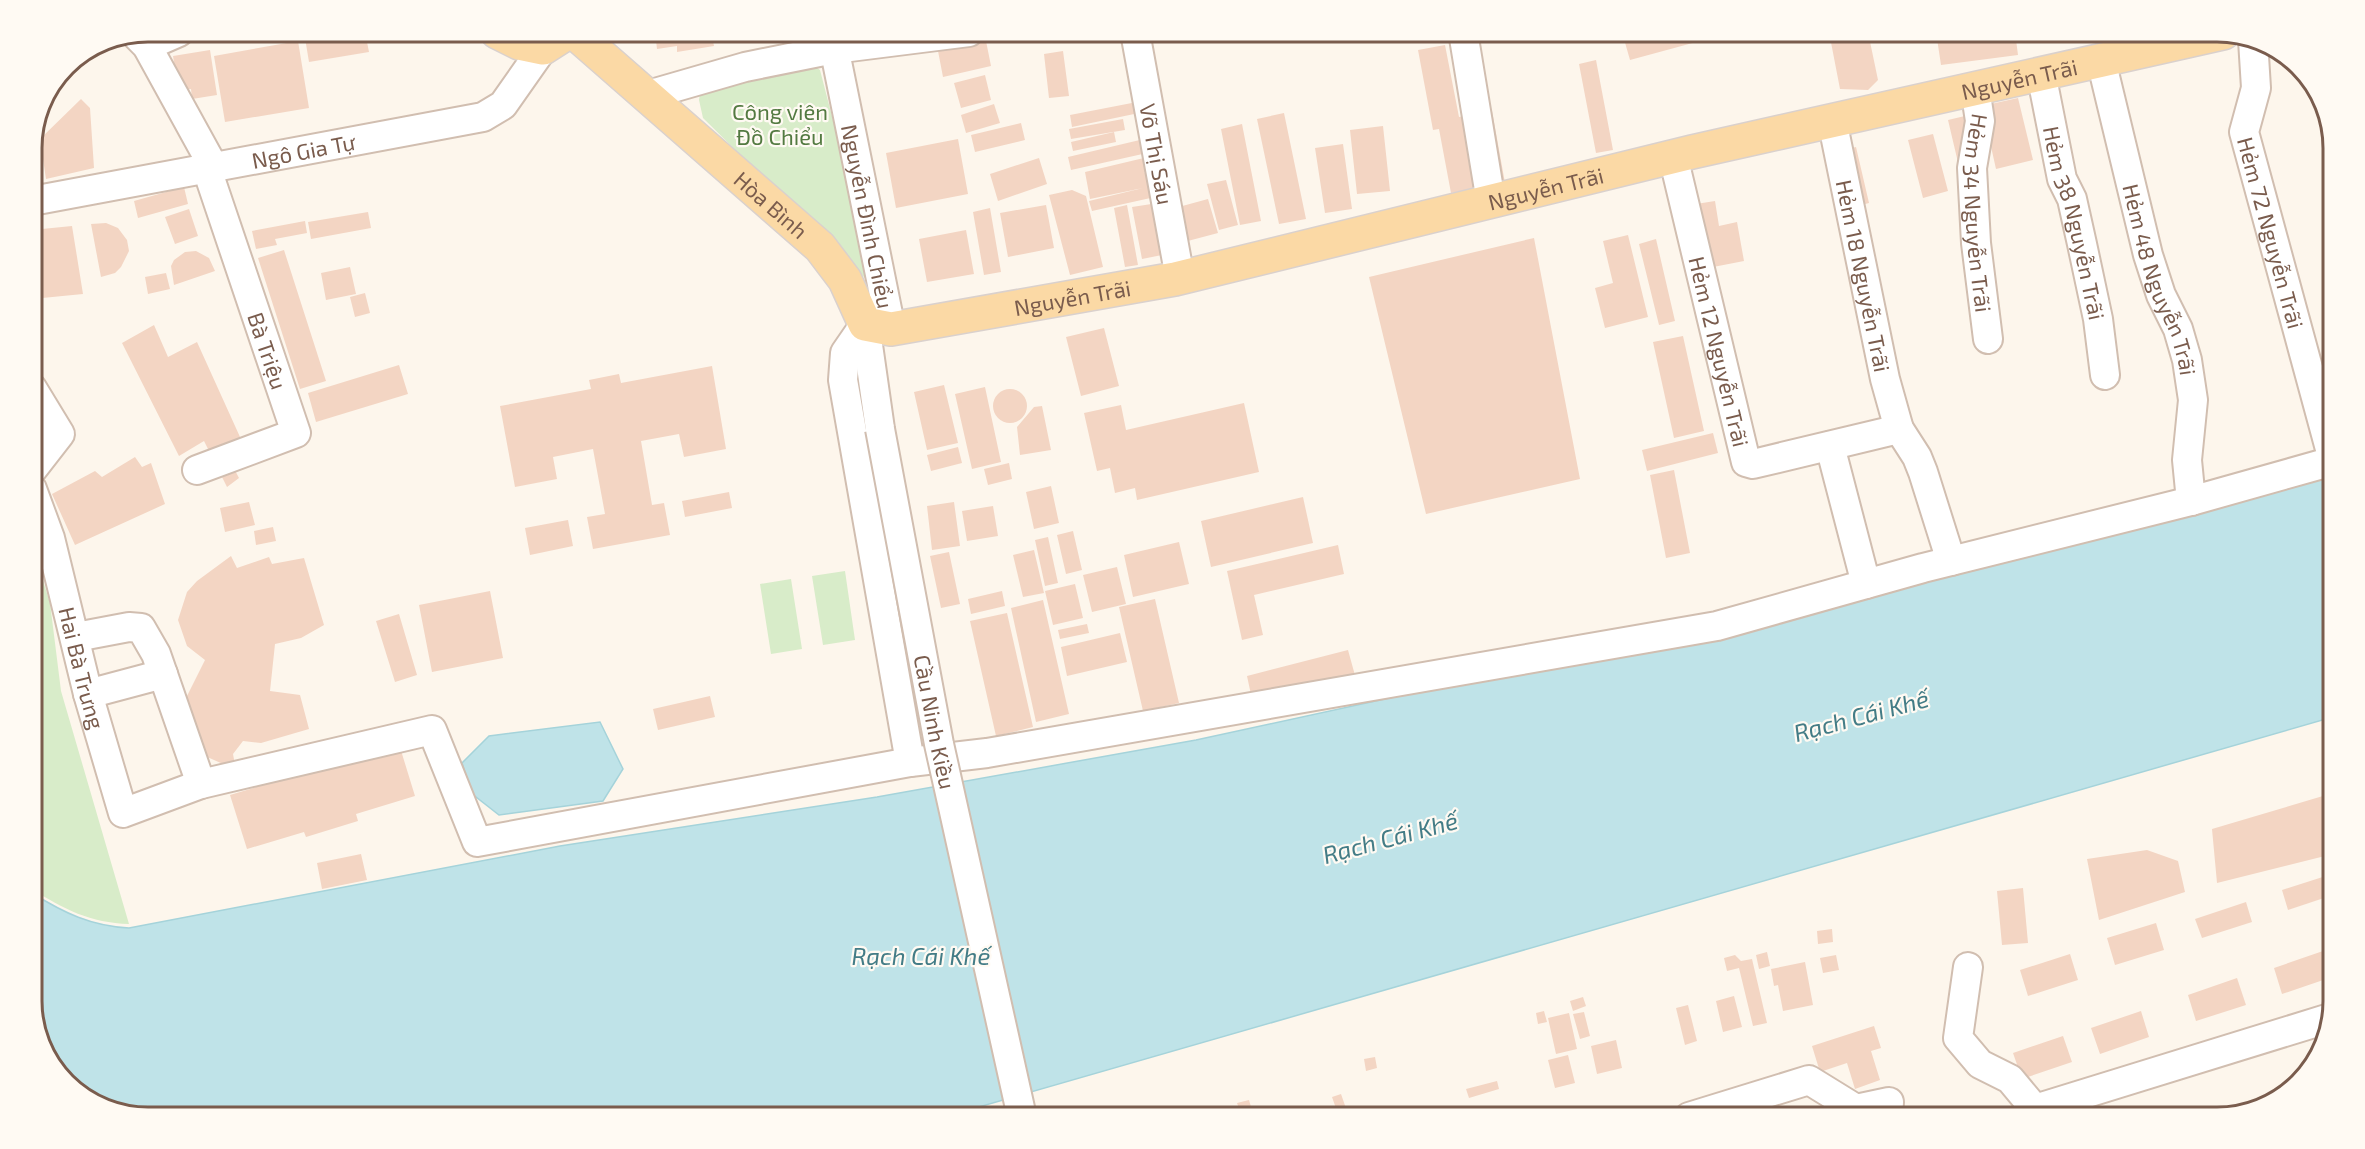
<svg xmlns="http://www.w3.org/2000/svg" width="2365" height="1149" font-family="'Exo 2',sans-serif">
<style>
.green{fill:#d8ecc9}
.water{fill:#bfe3e8;stroke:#a5d3da;stroke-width:1.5}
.building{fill:#f3d5c3}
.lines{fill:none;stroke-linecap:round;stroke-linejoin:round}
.minor-casing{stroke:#d1beb0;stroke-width:32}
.major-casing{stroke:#dad1cd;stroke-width:36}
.minor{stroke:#fff;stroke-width:28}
.major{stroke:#fbd9a5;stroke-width:33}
.minor-bridge-casing{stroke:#d1beb0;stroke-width:32;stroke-linecap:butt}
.minor-bridge{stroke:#fff;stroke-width:28}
.labels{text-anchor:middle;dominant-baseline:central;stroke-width:4.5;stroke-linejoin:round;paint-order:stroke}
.street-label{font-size:22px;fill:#7a5c4d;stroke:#fffaf3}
.park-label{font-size:22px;fill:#537a41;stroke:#fffaf3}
.water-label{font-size:24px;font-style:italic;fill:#437c86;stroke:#fffaf3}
.rim{fill:none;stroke:#7a5c4d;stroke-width:3}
</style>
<rect width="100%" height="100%" fill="#fdf6ec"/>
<!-- green -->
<path class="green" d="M812 64 820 70 877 290 703 118 699 100 701 87Z
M32 546 50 603 61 691 129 924C91 923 63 909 32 889Z
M845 571 855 640 823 645 812 576Z
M791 579 802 649 771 654 760 584Z"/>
<!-- water -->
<path class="water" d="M2333 475V717L944 1117H149L97 1106 51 1066 32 1009V893C64 913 91 926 129 928L560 846 877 797 1196 740 1550 663Z
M600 722 623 769 603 801 499 815 471 793 462 763 489 736Z"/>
<!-- building -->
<path class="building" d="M304 32H365L369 52 309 62Z
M655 32H711L714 46 677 52V46L657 49Z
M1622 32H1698L1700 41 1630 60Z
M1829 32H1868L1878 80 1868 90 1840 89Z
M1936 32H2015L2018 55 1941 65Z
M298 41 309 108 225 122 214 56Z
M986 41 991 66 943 77 938 51Z
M1445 45 1459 117 1492 111 1505 183 1451 193 1439 129 1433 130 1418 50Z
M210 50 217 95 192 99 191 89 184 90 177 80 173 56Z
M1063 51 1069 96 1049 98 1044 54Z
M1596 60 1613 150 1596 153 1579 64Z
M985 75 991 100 961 108 954 83Z
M2018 98 2033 160 1996 169 1982 106Z
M81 99 90 108 94 168 46 179 40 139Z
M1137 102 1139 113 1072 127 1070 115Z
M994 104 1000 123 966 133 961 115Z
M1284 113 1306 219 1279 224 1257 119Z
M1969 115 1960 171 1948 120Z
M1123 119 1125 130 1071 139 1069 129Z
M1021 123 1025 140 975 152 971 135Z
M1242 124 1261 221 1240 225 1221 129Z
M1383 126 1390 191 1357 194 1350 130Z
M1114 132 1116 142 1073 151 1071 142Z
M1933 134 1948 191 1923 198 1908 140Z
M958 139 968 194 896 208 886 153Z
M1144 139 1147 153 1071 170 1068 157Z
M1343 144 1352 209 1325 213 1315 148Z
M1856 147 1869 203 1846 209 1832 153Z
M1148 157 1151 171 1143 173 1151 172 1155 197 1092 211 1089 201 1143 188 1090 199 1085 172Z
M1039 158 1047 184 998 201 990 174Z
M1226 180 1238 225 1219 230 1207 184Z
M184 187 188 204 138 218 134 201Z
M1072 190 1086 196 1103 267 1070 275 1049 195Z
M1208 199 1218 233 1184 242 1175 208Z
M1715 201 1719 226 1737 222 1744 261 1708 268 1696 204Z
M1158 203 1167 254 1142 259 1132 207Z
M1046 205 1054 248 1008 257 1000 213Z
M1127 205 1138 265 1125 267 1114 208Z
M990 208 1001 272 984 275 973 212Z
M189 209 198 236 175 244 165 217Z
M368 212 371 228 311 239 308 222Z
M305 221 307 233 275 239 277 245 256 249 252 231Z
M106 223 118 228 127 240 129 251 121 267 115 273 101 277 91 224Z
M72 226 83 294 32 299V230Z
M966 230 974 274 927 282 919 239Z
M1628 235 1648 317 1605 328 1595 288 1613 283 1603 241Z
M1534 238 1580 479 1426 514 1369 277Z
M1656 239 1675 321 1659 325 1639 244Z
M284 250 326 381 300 389 258 258Z
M196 251 209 258 215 271 174 285 171 266 174 260 185 252Z
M350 267 356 294 326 300 321 273Z
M166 273 170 289 148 294 145 277Z
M365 293 370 313 355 317 350 297Z
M154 325 168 357 197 342 245 448 229 459 239 478 227 487 204 441 179 456 122 343Z
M1104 328 1119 386 1081 396 1066 337Z
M1683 336 1704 431 1674 438 1653 342Z
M399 365 408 394 316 422 308 393Z
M712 366 726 449 684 457 679 434 641 441 652 505 664 503 670 535 593 549 587 517 605 514 593 449 553 457 557 479 515 487 500 406 591 389 589 380 619 374 621 383Z
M944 385 958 443 927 450 914 392Z
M985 387 1001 462 972 469 955 394Z
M993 406a17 17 0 1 1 34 0a17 17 0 1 1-34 0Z
M1244 403 1259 472 1137 500 1135 488 1115 493 1110 468 1097 471 1084 413 1121 405 1126 430Z
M1042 406 1051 450 1020 455 1017 427 1034 407Z
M1713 433 1718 453 1647 471 1642 450Z
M958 447 962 463 931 471 927 455Z
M135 457 142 467 151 463 165 504 75 545 52 494 95 471 102 477Z
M1009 463 1012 479 988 485 984 469Z
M1674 470 1690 553 1666 558 1650 475Z
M1051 486 1059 523 1034 529 1026 492Z
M729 492 732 508 685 517 682 501Z
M1303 497 1313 543 1211 567 1201 521Z
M249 502 255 525 225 532 220 508Z
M954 502 960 546 932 550 927 506Z
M993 506 998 536 967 541 962 511Z
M568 520 573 546 530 555 525 528Z
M273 527 276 541 256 545 254 531Z
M1073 531 1082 570 1066 574 1057 535Z
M1048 537 1058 583 1045 586 1035 540Z
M1179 542 1189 584 1133 597 1124 555Z
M1338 545 1344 574 1254 595 1263 635 1242 640 1227 571Z
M1034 550 1044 593 1023 597 1013 555Z
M949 552 960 604 941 608 930 556Z
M231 556 237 568 269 557 272 564 304 558 324 625 301 638 275 644 270 691 300 695 309 729 261 743 243 741 233 754 235 765 223 764 205 756 185 700 205 660 187 646 178 620 187 592 197 581Z
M1117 567 1126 604 1092 612 1083 575Z
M1075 584 1083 618 1053 625 1045 591Z
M490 591 503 658 432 672 419 605Z
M1002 591 1005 606 971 614 968 599Z
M1155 599 1179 703 1143 711 1119 607Z
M1043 600 1069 714 1036 722 1011 608Z
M1007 613 1033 727 996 736 970 621Z
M399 614 417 675 395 682 376 621Z
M1087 624 1089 633 1060 639 1058 630Z
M1120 633 1127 662 1067 676 1061 647Z
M1348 650 1356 679 1253 704 1247 676Z
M710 696 715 717 658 730 653 709Z
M399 744 415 796 356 814 358 821 306 837 304 832 247 849 230 795Z
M2333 793V854L2217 883 2212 829Z
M2147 850 2178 861 2185 892 2099 920 2087 859Z
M361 854 367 880 322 889 317 863Z
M2332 874 2333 895 2288 910 2282 890Z
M2023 888 2028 943 2002 945 1997 891Z
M2246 902 2252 922 2202 938 2195 919Z
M2156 923 2164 950 2115 965 2107 938Z
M1832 929 1833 942 1818 944 1817 931Z
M2323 951 2332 977 2282 994 2274 968Z
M1767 952 1770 966 1759 969 1756 955Z
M2070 954 2078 980 2028 996 2020 970Z
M1735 955 1741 961 1752 959 1767 1023 1753 1026 1739 968 1727 971 1724 958Z
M1836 955 1839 970 1823 973 1820 958Z
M1805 962 1813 1005 1783 1011 1778 985 1774 986 1771 969Z
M2237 978 2246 1005 2196 1021 2188 995Z
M1734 996 1742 1027 1723 1032 1716 1001Z
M1583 997 1586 1006 1573 1011 1570 1001Z
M1688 1005 1697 1041 1685 1045 1676 1008Z
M1544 1011 1547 1022 1538 1024 1536 1013Z
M2141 1011 2149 1037 2100 1054 2091 1028Z
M1584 1012 1590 1036 1580 1039 1573 1014Z
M1569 1013 1577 1049 1556 1054 1548 1018Z
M1874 1026 1881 1048 1871 1051 1880 1080 1855 1089 1847 1063 1820 1072 1812 1046Z
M2063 1036 2072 1062 2022 1079 2013 1053Z
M1616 1040 1622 1068 1597 1074 1591 1046Z
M1568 1055 1575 1083 1555 1088 1548 1060Z
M1375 1057 1377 1068 1366 1071 1364 1059Z
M1497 1081 1499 1089 1469 1098 1466 1089Z
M1341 1094 1349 1117H1339L1332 1097Z
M1249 1100 1254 1117H1242L1237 1103Z
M1223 1106 1227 1117H1217L1214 1110Z"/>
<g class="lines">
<defs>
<g id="minor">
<path id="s1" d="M831 32 891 329"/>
<path id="s2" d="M1135 32 1180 278"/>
<path d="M1463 32 1491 202"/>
<path id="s3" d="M135 34 147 46 213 166 211 181 296 433 197 470"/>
<path id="s4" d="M2253 40 2256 88 2244 132 2333 460"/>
<path d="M147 46 179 32"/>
<path id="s5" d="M2101 60 2148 255 2161 295 2178 329 2187 360 2193 400 2187 460 2191 501"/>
<path id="s6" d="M2041 73 2062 179 2072 199 2082 244 2098 319 2105 375"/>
<path id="s7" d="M1975 88 1980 121 1972 168 1976 243 1988 339"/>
<path d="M648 95 745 67 834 49 969 32"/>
<path id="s8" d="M1832 120 1885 379 1899 429 1917 457 1923 472 1951 561"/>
<path id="s9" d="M1673 156 1746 462 1753 464 1899 429"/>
<path id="s10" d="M32 201 483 117 503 105 543 48"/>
<path d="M865 324 845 353 843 380 910 762"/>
<path d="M865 324 880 429"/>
<path d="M32 388 60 434 32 470"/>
<path d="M1830 446 1866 584"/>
<path id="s11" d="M32 489 50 538 88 694 123 813 201 784 432 730 477 842 910 762 987 753 1717 626 1923 568 2191 501 2333 461"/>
<path d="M76 637 129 627 141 628 156 654 201 784"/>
<path d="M88 694 163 674"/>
<path d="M1968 967 1958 1038 1980 1064 2010 1079 2035 1109 2330 1018"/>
<path d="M1689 1117 1809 1080 1856 1109 1889 1102 1888 1117"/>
</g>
<g id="major">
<path d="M497 32 519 43 543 48 568 32"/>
<path id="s12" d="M574 32 820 247 845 280 865 324 891 329 1175 279 1692 152 2223 33"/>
</g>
</defs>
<!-- minor casing -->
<use href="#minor" class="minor-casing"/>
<!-- major casing -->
<use href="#major" class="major-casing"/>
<!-- minor -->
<use href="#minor" class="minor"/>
<!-- major -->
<use href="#major" class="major"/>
<defs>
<g id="minor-bridge">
<path id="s13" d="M880 429 939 744 1022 1117"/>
</g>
</defs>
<!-- minor-bridge casing -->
<use href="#minor-bridge" class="minor-bridge-casing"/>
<!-- minor-bridge -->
<use href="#minor-bridge" class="minor-bridge"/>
</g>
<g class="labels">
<!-- street labels -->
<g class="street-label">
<text stroke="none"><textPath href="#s12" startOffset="1599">Nguyễn Trãi</textPath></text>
<text stroke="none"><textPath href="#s10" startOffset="276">Ngô Gia Tự</textPath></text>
<text stroke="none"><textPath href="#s2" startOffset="124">Võ Thị Sáu</textPath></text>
<text stroke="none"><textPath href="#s12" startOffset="1113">Nguyễn Trãi</textPath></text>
<text stroke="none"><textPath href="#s12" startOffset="262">Hòa Bình</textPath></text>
<text stroke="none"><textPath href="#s7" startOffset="126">Hẻm 34 Nguyễn Trãi</textPath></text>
<text stroke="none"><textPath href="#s1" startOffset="188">Nguyễn Đình Chiểu</textPath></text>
<text stroke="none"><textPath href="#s6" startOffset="154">Hẻm 38 Nguyễn Trãi</textPath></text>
<text stroke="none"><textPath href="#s4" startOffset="198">Hẻm 72 Nguyễn Trãi</textPath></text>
<text stroke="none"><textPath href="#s8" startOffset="159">Hẻm 18 Nguyễn Trãi</textPath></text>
<text stroke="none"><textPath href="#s5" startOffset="228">Hẻm 48 Nguyễn Trãi</textPath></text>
<text stroke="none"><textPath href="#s12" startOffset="627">Nguyễn Trãi</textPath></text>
<text stroke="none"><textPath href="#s3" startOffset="348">Bà Triệu</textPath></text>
<text stroke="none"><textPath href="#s9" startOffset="201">Hẻm 12 Nguyễn Trãi</textPath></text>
<text stroke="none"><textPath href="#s11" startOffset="186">Hai Bà Trưng</textPath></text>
<text stroke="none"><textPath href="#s13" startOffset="298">Cầu Ninh Kiều</textPath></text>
</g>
<!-- park labels -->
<g class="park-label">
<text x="780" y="111">Công viên<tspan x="780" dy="25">Đồ Chiểu</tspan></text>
</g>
<!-- water labels -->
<g class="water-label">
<text transform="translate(1861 715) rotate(-15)">Rạch Cái Khế</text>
<text transform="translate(1390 837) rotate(-15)">Rạch Cái Khế</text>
<text x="921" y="955">Rạch Cái Khế</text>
</g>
</g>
<!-- crop -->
<path d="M0 0H2365V1149H0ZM148 42H2217A106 106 0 0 1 2323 148V1001A106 106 0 0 1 2217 1107H148A106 106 0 0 1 42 1001V148A106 106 0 0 1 148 42Z" fill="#fffaf3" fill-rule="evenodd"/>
<path class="rim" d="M148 42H2217A106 106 0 0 1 2323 148V1001A106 106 0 0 1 2217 1107H148A106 106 0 0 1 42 1001V148A106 106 0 0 1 148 42Z"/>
</svg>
